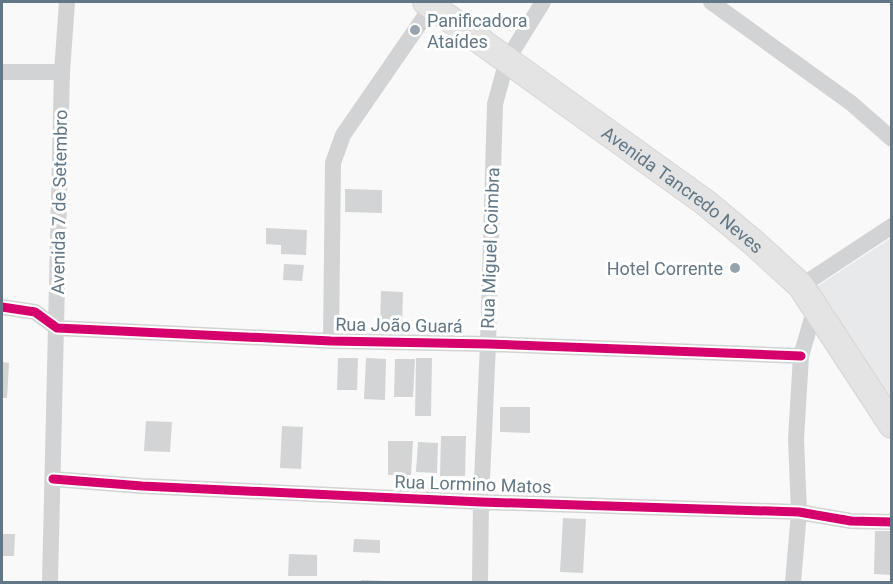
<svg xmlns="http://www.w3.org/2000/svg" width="893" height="584" font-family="Roboto,sans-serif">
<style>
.built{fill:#e7e9ea}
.building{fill:#d2d4d5}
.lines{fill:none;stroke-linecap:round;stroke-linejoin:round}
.primary-casing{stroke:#d5d6d7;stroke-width:28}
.street{stroke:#d2d3d4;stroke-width:16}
.primary{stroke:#e4e4e5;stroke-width:26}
.cycleway-casing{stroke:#fff;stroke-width:13}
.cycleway{stroke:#d6006c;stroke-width:9}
.poi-dot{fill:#97a4ae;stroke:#fff;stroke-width:2}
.labels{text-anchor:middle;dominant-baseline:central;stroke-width:6;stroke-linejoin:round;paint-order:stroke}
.poi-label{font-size:18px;fill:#627786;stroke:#fff;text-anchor:start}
.street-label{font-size:18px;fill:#627786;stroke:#fff}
</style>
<rect width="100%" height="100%" fill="#f9f9f9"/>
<!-- built -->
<path class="built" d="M891 238V399L816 287Z"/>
<!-- building -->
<path class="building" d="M345 189 382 190V213L345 212Z
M266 228 307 230 306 255 281 254V245L266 244Z
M284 264 304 265 302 281 283 280Z
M381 291 403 292 402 326 380 325Z
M338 358H358L357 390H337Z
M366 358 386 359 385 400 364 399Z
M416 358H432L431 416H415Z
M395 359H415L413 397H394Z
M2 362 9 363 7 398H2Z
M500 407H530V433L500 432Z
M146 421 172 422 170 452 144 451Z
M282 426 303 427 301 469 280 468Z
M441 436H466L465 476H440Z
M388 441H413L411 475H388Z
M418 442 438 443 437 473 416 472Z
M563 518 586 519 583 573 560 572Z
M875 531H892V575L874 574Z
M2 534H15L14 556H2Z
M354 539 380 540V553L353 552Z
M289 554 317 555V576H288Z
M361 580 388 581V582H361Z"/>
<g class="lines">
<defs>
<g id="primary">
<path id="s1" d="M426 2 706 203 754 243 801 286 892 425"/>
</g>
</defs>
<!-- primary casing -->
<use href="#primary" class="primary-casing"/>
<!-- street -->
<path class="street" d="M711 2 851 103 892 139
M2 72H62
M801 286 892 226
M2 307 35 312 57 328 331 341 488 344 801 356
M331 341 333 163 343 135 432 6
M53 479 142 486 481 502 799 512 851 521 892 522
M50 582 62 72 67 2
M480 582 481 502 488 344 495 104 507 60 543 2
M793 582 799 512 796 439 801 356 815 308"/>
<!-- primary -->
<use href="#primary" class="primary"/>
<defs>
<path id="cycleway" d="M2 307 35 312 57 328 331 341 488 344 801 356
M53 479 142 486 481 502 799 512 851 521 892 522"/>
</defs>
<!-- cycleway casing -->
<use href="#cycleway" class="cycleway-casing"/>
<!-- cycleway -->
<use href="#cycleway" class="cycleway"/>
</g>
<!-- markers -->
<g class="poi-dot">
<circle cx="415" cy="30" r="6"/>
<circle cx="735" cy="268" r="6"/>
</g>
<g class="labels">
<!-- poi labels -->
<g class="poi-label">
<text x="427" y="20">Panificadora<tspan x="427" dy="21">Ataídes</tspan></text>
<text x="723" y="268" text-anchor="end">Hotel Corrente</text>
</g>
<!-- street labels -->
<g class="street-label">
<text stroke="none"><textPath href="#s1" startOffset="318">Avenida Tancredo Neves</textPath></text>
<text transform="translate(59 202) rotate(-89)">Avenida 7 de Setembro</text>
<text transform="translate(490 248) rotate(-88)">Rua Miguel Coimbra</text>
<text transform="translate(399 325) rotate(1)">Rua João Guará</text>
<text transform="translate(473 484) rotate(2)">Rua Lormino Matos</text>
</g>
</g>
<!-- border -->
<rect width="893" height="584" fill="none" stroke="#627786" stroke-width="6"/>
</svg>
